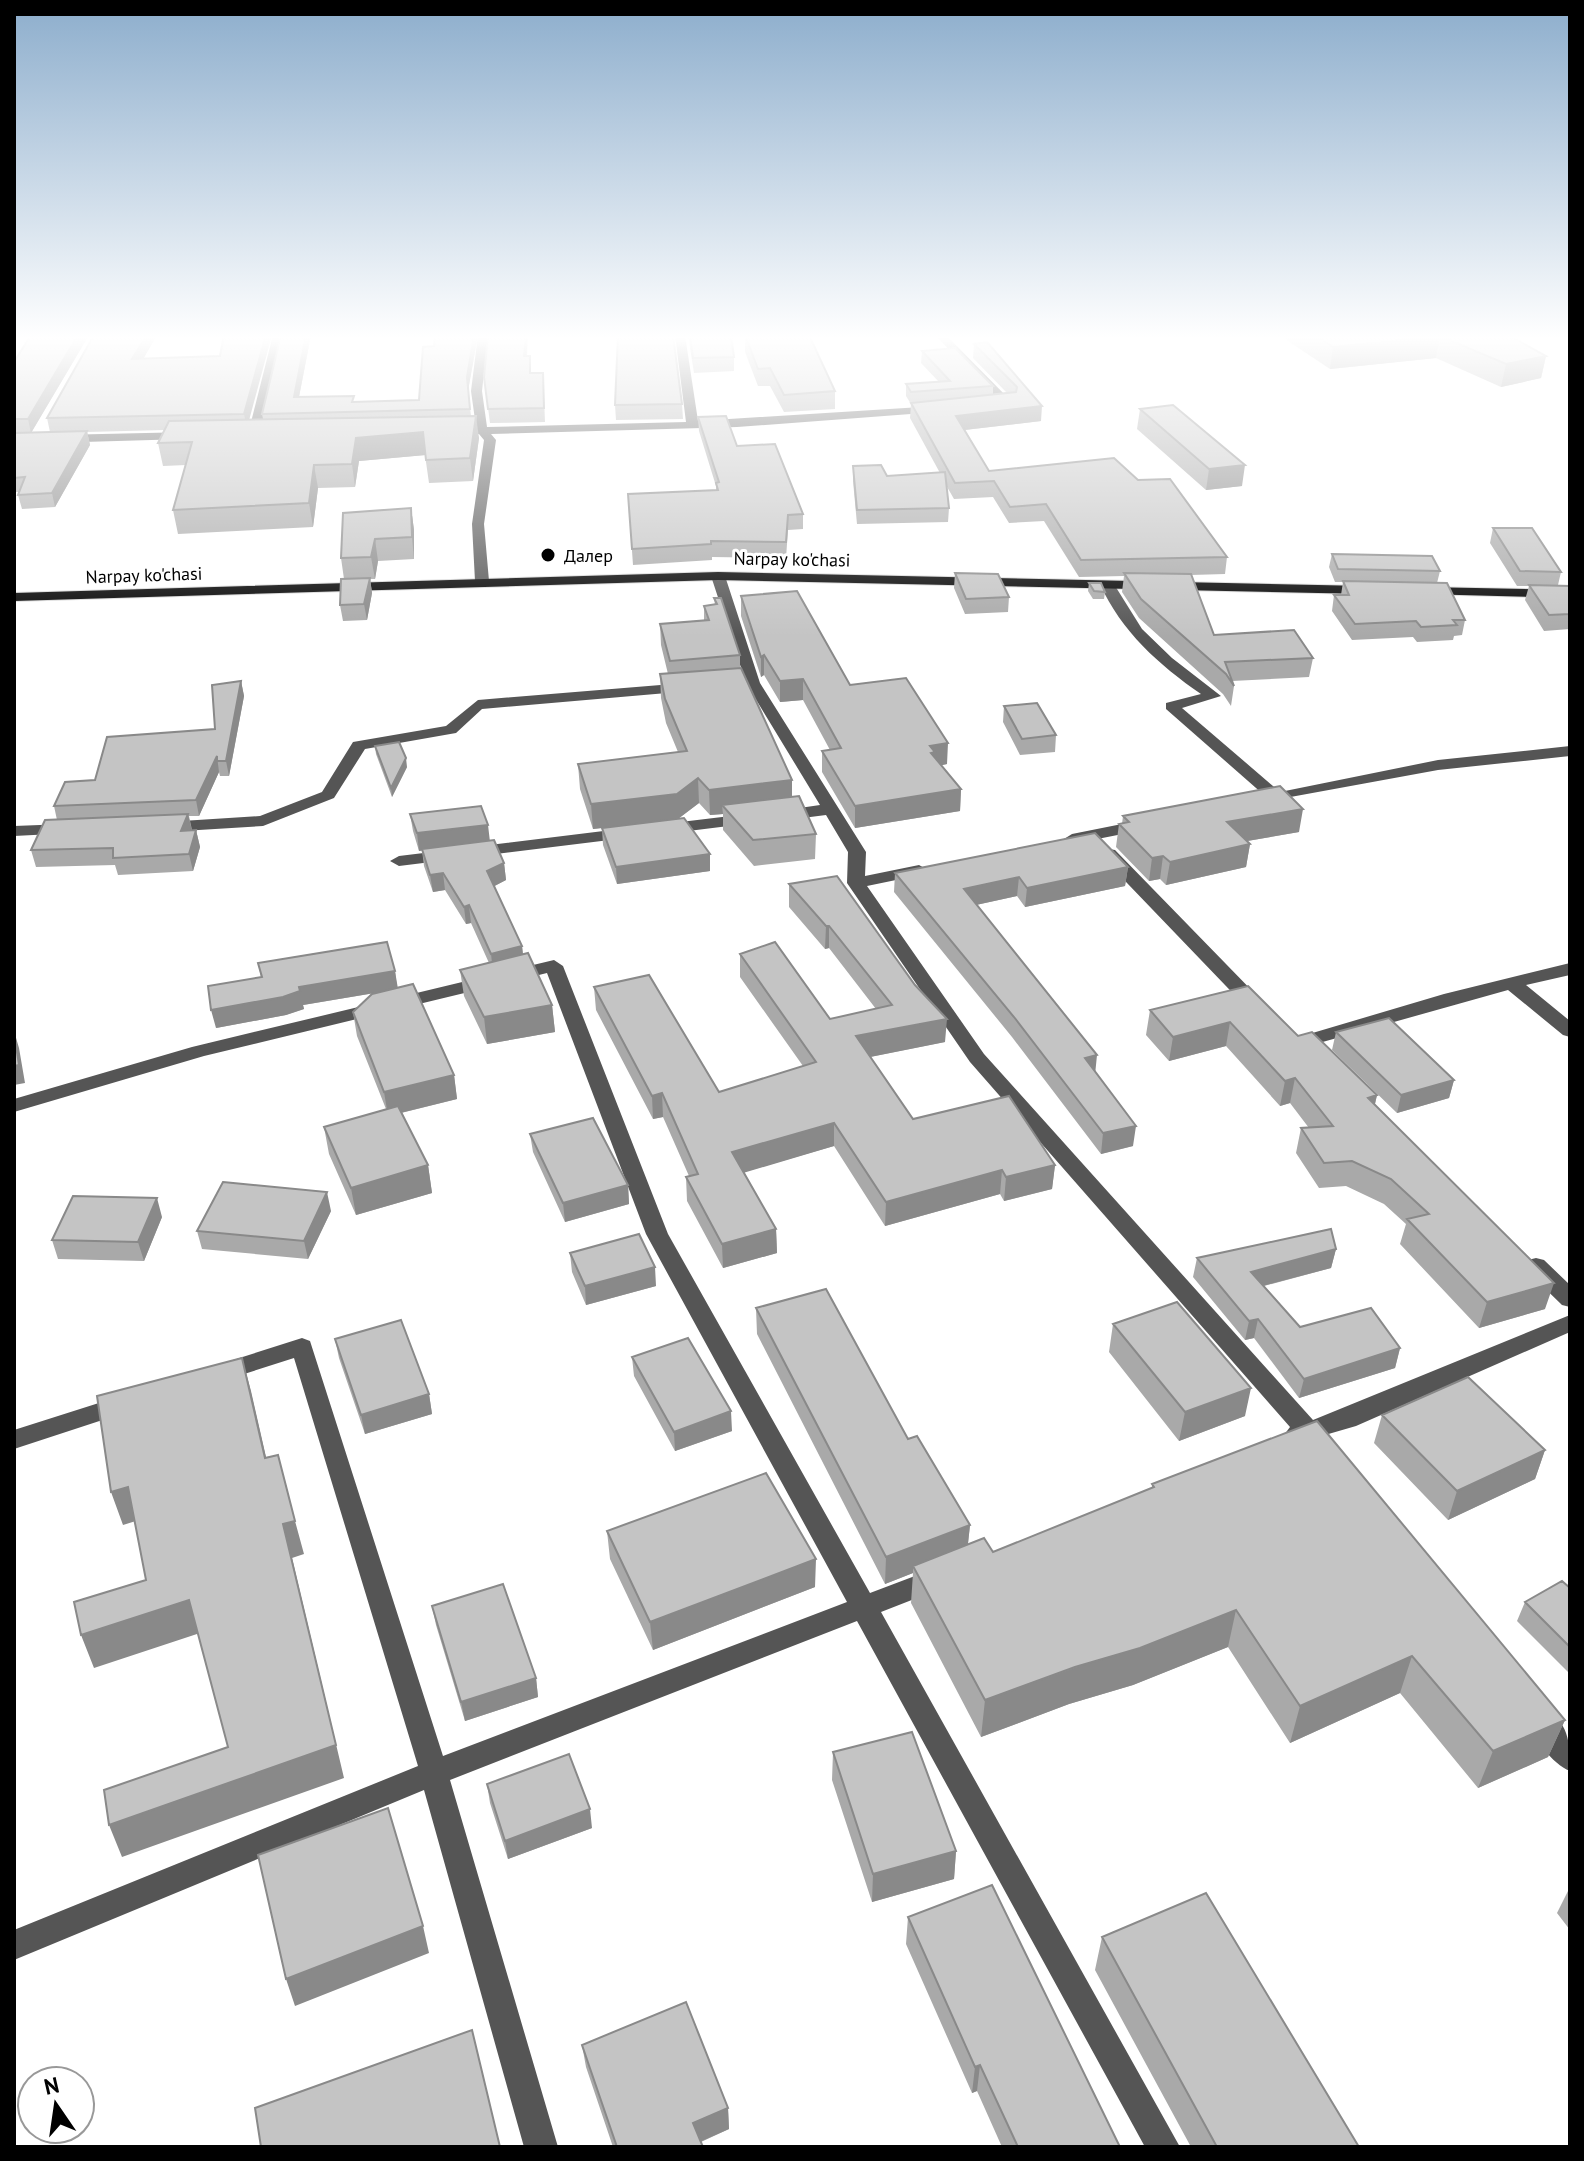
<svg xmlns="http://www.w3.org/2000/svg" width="1584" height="2161" font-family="'PT Sans',sans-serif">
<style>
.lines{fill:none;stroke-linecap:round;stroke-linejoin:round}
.major-casing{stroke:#dbdbdb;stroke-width:2}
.minor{fill:#555;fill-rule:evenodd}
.major{fill:#000;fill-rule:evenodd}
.wall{fill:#a9a9a9}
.shaded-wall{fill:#898989}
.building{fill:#c4c4c4;stroke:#898989;stroke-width:2}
.poi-dot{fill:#000;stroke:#fff;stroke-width:3}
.labels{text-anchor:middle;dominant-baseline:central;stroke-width:6;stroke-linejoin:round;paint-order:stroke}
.far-poi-label{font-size:18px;fill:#000;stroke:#fff;text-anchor:start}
.far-street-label{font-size:18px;fill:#000;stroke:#fff}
</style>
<rect width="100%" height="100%" fill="#fff"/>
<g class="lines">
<defs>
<path id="major" d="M718 572 1366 586 1373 590 1366 594 718 580 14 601V593Z
M1426 587 1570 590V598L1421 594 1419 591Z"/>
</defs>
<!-- major casing -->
<use href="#major" class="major-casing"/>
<!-- minor -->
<path class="minor" d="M273 335H283L260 434 254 438 248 434Z
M478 335H488L482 391 487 427 686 422 675 335H685L698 421 937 406 943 409 937 412 737 427 491 434 496 440 484 524 489 581 482 585 475 581 472 524 484 440 479 434 454 435 448 431 454 427H476L471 391Z
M935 335H946L1012 402V406L993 407V403L999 401Z
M190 432V438L186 439 14 444V436Z
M713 573 725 576 760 683 866 852 865 876 919 865 928 870 925 874 867 886 984 1054 1313 1420 1570 1315V1332L1356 1426 1325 1435 1327 1439 1324 1446 1315 1448 1303 1442 1296 1444 1287 1442 1284 1435 1290 1427 970 1062 847 883 848 852 826 815 779 821 771 816 779 811 820 805 746 683 711 576Z
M1102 581H1112L1142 629 1172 658 1221 696 1182 708 1280 792 1438 760 1570 746V756L1438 770 1258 803 1256 800 1264 795 1166 709V703L1201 694C1159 665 1121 631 1100 584Z
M685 683 690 685V691L482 709 456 733 365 749 334 798 263 826 166 832 158 827 166 822 260 816 322 792 353 742 446 726 478 700Z
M747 814 755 819 753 823 664 834 656 829 664 824Z
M1142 820 1150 825 1148 829 1072 844 1064 839 1072 834Z
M66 824 72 825V833L14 836V826Z
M628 828 634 829V837L399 866 390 861 399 856Z
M1109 849 1115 850 1263 1002 1266 1006 1263 1010H1249L1103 858 1100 854 1103 850Z
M554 960 563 966 668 1234 870 1593 936 1568 945 1571 949 1579 945 1587 881 1612 1180 2147H1145L857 1621 450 1780 558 2147H524L424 1790 14 1960V1930L418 1766 294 1358 219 1382 211 1379 207 1373 211 1367 302 1338 310 1341 443 1756 847 1602 646 1234 547 973 204 1056 14 1112V1099L192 1047Z
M1570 963V975L1526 985 1570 1021V1037L1563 1035 1508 990 1319 1043 1325 1051 1315 1057 1308 1055 1296 1041 1299 1037 1444 994Z
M1536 1258 1544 1260 1570 1285V1307L1562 1305 1528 1272 1525 1266 1528 1260Z
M124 1395 133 1398 136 1404 133 1410 14 1449V1430Z
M1540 1708C1570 1719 1570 1744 1570 1771 1552 1764 1534 1738 1526 1720L1530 1711Z"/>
<!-- major -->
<use href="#major" class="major"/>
</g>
<!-- wall -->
<path class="wall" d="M31 335H89L31 433 50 432 47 418 94 335H157L143 359 220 356 249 419H263L262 414 281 335H311L299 397 355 402 419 400 434 346 435 335H478L468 390 471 416 479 438 473 481 429 483 425 455 359 461 355 487 318 488 313 527 178 534 173 510 186 465 163 466 158 443 164 430 87 432 90 445 55 507 22 509 18 495 19 492H14V362Z
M488 335H528L527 356 531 373H543L545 422 490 423 484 377Z
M688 335H731L734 357V371L694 373Z
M745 335 835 391V409L784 412 770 386H758L745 352Z
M1279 335H1508L1546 356 1541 378 1501 387 1436 358 1330 369Z
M987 342 1041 421 965 430 989 471 1138 480 1227 557 1225 574 1191 575 1214 635 1313 658 1309 677 1232 681 1234 686 1231 706 1223 694 1139 618 1122 592 1124 576 1079 577 1044 521 1009 523 993 497 954 499 946 485 949 508 948 522 857 524 853 481V466L887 476 940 473 910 418 911 404 906 396V384L939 382 921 363 922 351 993 386V394L1007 393 973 358 974 344Z
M682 404 683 419 616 420 615 405Z
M1140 409 1242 486 1206 490 1137 429Z
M698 417 737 446 803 514V529L788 530 786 558 712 557V560L633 565 628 494 716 490V486L699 431Z
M411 508 414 530V559L378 561 375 579H370L372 593 367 620 343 621 340 605 344 579 341 558Z
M1493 528 1561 572 1558 585 1570 586V629L1544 631 1525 600 1529 586H1517L1490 543Z
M1332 554 1440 571 1437 583 1465 620 1462 635 1454 636 1453 640 1417 642 1413 637 1352 640 1332 611 1334 595H1341L1343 582H1335L1329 567Z
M955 573 1009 597 1008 612 965 614 954 588Z
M1089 583 1105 592 1104 599H1093L1088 591Z
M741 596 947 764 941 765 961 789 960 811 855 828 822 772V751L830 750 803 700 780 702 764 675 761 677 741 616Z
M714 598 740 655V668L792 797 816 834 815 859 754 866 723 830V814L710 815 699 803 679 818 710 871 617 884 603 845 602 828 593 829 580 789 578 764 678 752 666 723 661 698 660 674H668L661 645 660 624 704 621V606L715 605Z
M241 681 244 696 229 776H220L219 772 199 816H189L192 830H196L200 847 193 871 118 875 115 865 36 867 31 850 57 820 54 806 95 780 215 729Z
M1004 706 1056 735 1055 752 1020 755 1003 722Z
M375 746 407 767 392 797 376 754Z
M410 814 490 841 504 863 506 880 494 886 522 946 523 955 552 1005 555 1032 487 1044 464 996 460 970 489 963 471 923 466 924 445 890 433 892 424 866 422 850 419 851 413 831Z
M1123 816 1299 832 1247 841 1250 844 1246 867 1166 885 1160 879 1149 881 1116 847 1119 824H1122Z
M1128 867 1125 886 1025 907 1017 896 976 905 1095 1071 1133 1146 1101 1154 1012 1037 894 892 895 873Z
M789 884 945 1042 870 1057 913 1119 1055 1165 1052 1189 1004 1201 1000 1194 885 1226 834 1146 744 1172 776 1229 777 1253 723 1268 687 1201 686 1177 689 1176 663 1117 653 1119 596 1010 594 987 719 1092 803 1066 740 977V954L830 1019 876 1009 829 948 825 949 789 907Z
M258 963 395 971 397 988 454 1075 457 1099 401 1113 428 1165 432 1193 356 1215 329 1154 324 1127 386 1109 357 1036 353 1012 375 993 303 1005 304 1009 286 1015 216 1028 261 977Z
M1248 986 1298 1036 1377 1095 1375 1104 1545 1309 1479 1328 1400 1244 1406 1224 1384 1204 1346 1186 1319 1188 1296 1153 1301 1128H1309L1290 1103 1280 1106 1226 1046 1169 1061 1146 1035 1150 1010Z
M1336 1032 1454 1080 1449 1098 1397 1113 1332 1050Z
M530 1134 628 1185 629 1204 565 1222 533 1152Z
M331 1211 308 1259 202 1249 197 1231Z
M162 1217 144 1261 58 1259 52 1240Z
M1336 1249 1331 1268 1264 1286 1300 1327 1400 1348 1395 1368 1299 1398 1254 1338 1245 1340 1193 1277 1197 1258Z
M570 1253 656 1286 586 1305 572 1272Z
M756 1308 908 1439 970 1525 968 1544 993 1552 1152 1488V1484L1565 1720 1548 1757 1478 1788 1400 1693 1290 1743 1228 1647 1133 1685 1069 1704 981 1737 911 1603 913 1573 885 1584 757 1334Z
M1113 1324 1245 1416 1179 1441 1109 1352Z
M335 1339 429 1394 432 1414 365 1434 339 1358Z
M632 1357 732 1431 675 1451 634 1376Z
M1382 1415 1545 1450 1535 1479 1448 1520 1374 1443Z
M607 1531 815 1587 653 1650 610 1559Z
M1570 1588V1674L1517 1621 1525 1602Z
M432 1606 536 1678 538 1697 465 1721 436 1625Z
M833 1752 956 1851 954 1879 872 1902 832 1780Z
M487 1784 592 1828 508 1859 490 1803Z
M1570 1887V1930L1557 1913Z
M908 1917 1120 2147H1002L977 2091 972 2093 906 1944Z
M1102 1937 1359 2147H1191L1095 1970Z
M582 2045 728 2108 729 2129 701 2142 703 2147H613L586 2067Z"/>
<!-- shaded-wall -->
<path class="shaded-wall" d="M78 335H89L31 433 28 419Z
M147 335H157L135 373 132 359Z
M266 335H272L247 428 244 414Z
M306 335H311L296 412 294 397Z
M474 335H478L468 391 467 377Z
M526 335H528L525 370 524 356Z
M1440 336 1436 358 1330 369 1333 347Z
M1546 356 1541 378 1501 387 1506 364Z
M1042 406 1041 421 955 431 956 416Z
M476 416 479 438 473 481 470 458Z
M87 431 90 445 55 507 52 493Z
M423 432 426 455 359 461 355 487 352 464 356 438Z
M314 465 318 488 313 527 309 503Z
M1245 465 1242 486 1206 490 1209 469Z
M411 508 414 530V559L412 537Z
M375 539 378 561 375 579 371 557Z
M370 578 372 593 367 620 364 604Z
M764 655V675L761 677V657Z
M803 679V700L780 702V681Z
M241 681 244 696 229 776 226 761Z
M948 743 947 764 934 767 930 746Z
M217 756 219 772 199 816 196 800Z
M406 758 407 767 392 797 391 788Z
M698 778 699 803 678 819 593 829 591 804Z
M792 780V805H722L723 814 710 815 709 790Z
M961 789 960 811 855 828V806Z
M1303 809 1299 832 1224 845 1227 822Z
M188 814 192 831H181Z
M488 825 490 842 419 851 417 833Z
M196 830 200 847 193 871 189 854Z
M1250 844 1246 867 1166 885 1170 862Z
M710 854V871L617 884 616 867Z
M1163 856 1160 879 1149 881 1152 858Z
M504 863 506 880 489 889 487 871Z
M1128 867 1125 886 1025 907 1027 888Z
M443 873 445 890 433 892 430 875Z
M1019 877 1017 896 962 908 964 889Z
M469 905 471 923 466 924 464 907Z
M826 926H829V948L825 949Z
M522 946 524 964 493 972 491 954Z
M395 971 398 989 303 1005 304 1009 286 1015 216 1028 211 1010 299 987Z
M552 1005 555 1032 487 1044 484 1017Z
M947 1019 945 1042 855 1060 856 1036Z
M1230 1022 1226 1046 1169 1061 1173 1037Z
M14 1031 19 1048 25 1083 14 1085Z
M1097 1055 1095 1075 1085 1058Z
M454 1075 457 1099 388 1116 384 1092Z
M1295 1078 1290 1103 1280 1106 1285 1081Z
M1454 1080 1449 1098 1397 1113 1401 1095Z
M662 1093 663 1117 653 1119 652 1096Z
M1377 1095 1371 1120 1368 1098Z
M834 1123V1146L733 1176 732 1152Z
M1136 1126 1133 1146 1101 1154 1103 1133Z
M428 1165 432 1193 356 1215 351 1188Z
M1055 1165 1052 1189 1004 1201 1006 1177Z
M1002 1170 1000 1194 885 1226 886 1202Z
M628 1185 629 1204 565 1222 563 1203Z
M327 1192 331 1211 308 1259 304 1241Z
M157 1198 162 1217 144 1261 138 1242Z
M776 1229 777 1253 723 1268 722 1244Z
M1336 1249 1331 1268 1247 1290 1251 1272Z
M655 1267 656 1286 586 1305 585 1286Z
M1554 1283 1545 1309 1479 1328 1487 1302Z
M1258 1319 1254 1338 1245 1340 1249 1321Z
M1400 1348 1395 1368 1299 1398 1304 1379Z
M242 1358 251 1391 274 1492 265 1458Z
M1251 1388 1245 1416 1179 1441 1185 1412Z
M429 1394 432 1414 365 1434 361 1415Z
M731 1411 732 1431 675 1451 674 1432Z
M1545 1450 1535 1479 1448 1520 1457 1491Z
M128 1487 139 1520 123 1525 111 1492Z
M295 1521 304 1554 292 1558 344 1778 122 1857 109 1825 336 1745 283 1524Z
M970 1525 967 1552 913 1566V1573L885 1584 886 1557Z
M816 1559 815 1587 653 1650 650 1622Z
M189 1600 200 1633 94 1668 81 1635Z
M1236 1610 1228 1647 1133 1685 1069 1704 981 1737 985 1700Z
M1412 1656 1400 1693 1290 1743 1300 1706Z
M536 1678 538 1697 465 1721 461 1702Z
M1565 1720 1548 1757 1478 1788 1493 1751Z
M590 1809 592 1828 508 1859 505 1841Z
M956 1851 954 1879 872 1902 873 1874Z
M423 1926 429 1953 295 2006 286 1979Z
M980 2065 977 2091 972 2093 975 2067Z
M728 2108 729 2129 695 2144 693 2123Z"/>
<!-- building -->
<path class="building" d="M31 335H78L28 419H14V362Z
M94 335H147L132 359 220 356 224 335H266L244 414 47 418Z
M281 335H306L294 397 354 396 352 402 419 400 423 347 434 346 435 335H474L467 377 470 409 262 414Z
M488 335H526L524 356H530V373H543L544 408 488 409 484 377Z
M618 335H673L682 404 615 405Z
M690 335H731L734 357 693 358Z
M745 335H809L835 391 784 395 770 368 758 369Z
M1315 335H1508L1546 356 1506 364 1440 336 1333 347Z
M987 342 1042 406 956 416 989 471 1114 458 1138 480 1170 479 1227 557 1081 560 1046 504 1010 507 994 481 955 483 911 403 1016 392 1017 387 974 344Z
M955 348 993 386 911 392 906 384 950 381 922 351Z
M1173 405 1245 465 1209 469 1140 409Z
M476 416 470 458 426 460 423 432 356 438 352 464 314 465 309 503 173 510 192 442 158 443 169 421Z
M726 416 737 446 775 444 803 514 788 515 786 542 711 541V544L632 549 628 494 718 490 716 483 719 482 698 417Z
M87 431 52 493 18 495 25 477 14 478V433Z
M881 465 887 476 945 472 949 508 857 510 853 466Z
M411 508 412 537 375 539 371 557 341 558 343 513Z
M1493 528H1532L1561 572 1520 571Z
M1332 554 1432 556 1440 571 1338 569Z
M955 573 998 574 1009 597 966 599Z
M1124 573 1191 574 1214 635 1294 630 1313 658 1225 662 1234 686 1226 674 1141 599Z
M370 578 364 604 340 605 341 579Z
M1343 581 1447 583 1465 620H1453L1457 625 1421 627 1416 621 1355 624 1334 595H1349Z
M1089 583H1101L1105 592 1094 591Z
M1529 585 1570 586V614L1549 615Z
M797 591 850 685 906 678 948 743 930 746 935 752 931 753 961 789 855 806 822 751 841 748 803 679 780 681 764 655 761 657 741 596Z
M714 598H721L740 655 670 661 660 624 709 620 704 606 717 604Z
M741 668 792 780 709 790 698 778 677 794 591 804 578 764 687 751 665 699 660 674Z
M241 681 226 761H217V756L196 800 54 806 65 782 95 780 107 737 215 729 212 685Z
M1037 703 1056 735 1022 739 1004 706Z
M399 742 406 758 391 788 375 746Z
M1280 786 1303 809 1227 822 1250 844 1170 862 1163 856 1152 858 1119 824 1129 822 1123 816Z
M799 796 816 834 753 840 722 805Z
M481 806 488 825 417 833 410 814Z
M188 814 181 831 196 830 189 854 113 858V848L31 850 45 820Z
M684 818 710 854 616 867 602 828Z
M1095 833 1128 867 1027 888 1019 877 964 889 1097 1055 1085 1058 1136 1126 1103 1133 1014 1017 895 873Z
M494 840 504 863 487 871 522 946 491 954 469 905 464 907 443 873 430 875 422 849Z
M837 876 915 985 947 1019 856 1036 913 1119 1009 1096 1055 1165 1006 1177 1002 1170 886 1202 834 1123 732 1152 776 1229 722 1244 686 1177 698 1174 662 1093 652 1096 594 987 649 975 719 1092 816 1062 740 954 775 942 830 1019 892 1005 829 926H826L789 884Z
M387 942 395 971 299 987 300 991 283 997 211 1010 208 986 262 977 258 963Z
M528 953 552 1005 484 1017 460 970Z
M413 984 454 1075 384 1092 353 1012 372 994Z
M1248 986 1298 1036 1312 1032 1377 1095 1368 1098 1554 1283 1487 1302 1407 1219 1429 1214 1391 1179 1352 1161 1324 1163 1301 1128 1333 1126 1295 1078 1285 1081 1230 1022 1173 1037 1150 1010Z
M1389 1018 1454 1080 1401 1095 1336 1032Z
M14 1033 19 1065 14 1066Z
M398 1106 428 1165 351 1188 324 1127Z
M593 1118 628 1185 563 1203 530 1134Z
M223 1182 327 1192 304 1241 197 1231Z
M73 1196 157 1198 138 1242 52 1240Z
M1331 1229 1336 1249 1251 1272 1300 1327 1371 1308 1400 1348 1304 1379 1258 1319 1249 1321 1197 1258Z
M639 1234 655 1267 585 1286 570 1253Z
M826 1289 908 1439 917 1436 970 1525 886 1557 756 1308Z
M1177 1302 1251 1388 1185 1412 1113 1324Z
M401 1320 429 1394 361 1415 335 1339Z
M688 1338 731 1411 674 1432 632 1357Z
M242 1358 265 1458 278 1455 295 1521 283 1524 336 1745 109 1825 104 1790 228 1747 189 1600 81 1635 74 1602 146 1580 128 1487 111 1492 97 1396Z
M1468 1377 1545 1450 1457 1491 1382 1415Z
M1317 1421 1565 1720 1493 1751 1412 1656 1300 1706 1236 1610 1140 1648 1075 1667 985 1700 913 1566 984 1538 993 1552 1154 1487 1152 1484Z
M766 1473 816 1559 650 1622 607 1531Z
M1562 1581 1570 1588V1647L1525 1602Z
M503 1584 536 1678 461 1702 432 1606Z
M912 1732 956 1851 873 1874 833 1752Z
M569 1754 590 1809 505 1841 487 1784Z
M388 1808 423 1926 286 1979 258 1855Z
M992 1885 1120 2147H1018L980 2065 975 2067 908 1917Z
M1206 1893 1359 2147H1217L1102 1937Z
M686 2002 728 2108 693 2123 703 2147H617L582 2045Z
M472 2030 500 2147H261L255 2108Z"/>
<!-- sky -->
<linearGradient id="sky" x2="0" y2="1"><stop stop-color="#8cadcc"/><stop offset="0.53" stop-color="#fff"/><stop offset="1" stop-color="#fff" stop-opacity="0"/></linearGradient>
<rect width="1584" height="637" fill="url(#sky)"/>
<!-- markers -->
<circle class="poi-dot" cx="548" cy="555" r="8"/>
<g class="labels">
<!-- far-poi labels -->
<g class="far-poi-label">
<text x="564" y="555">Далер</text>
</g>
<!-- far-street labels -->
<g class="far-street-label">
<text transform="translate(792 559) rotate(1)">Narpay ko'chasi</text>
<text transform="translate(144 575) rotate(-2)">Narpay ko'chasi</text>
</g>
</g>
<!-- border -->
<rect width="1584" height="2161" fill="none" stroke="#000000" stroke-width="32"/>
<!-- north arrow -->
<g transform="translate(56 2105) rotate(347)"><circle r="38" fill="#ffffff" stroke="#999999" stroke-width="2"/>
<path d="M0-6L14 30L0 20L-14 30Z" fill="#000000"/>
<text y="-12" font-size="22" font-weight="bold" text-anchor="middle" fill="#000000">N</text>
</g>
</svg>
